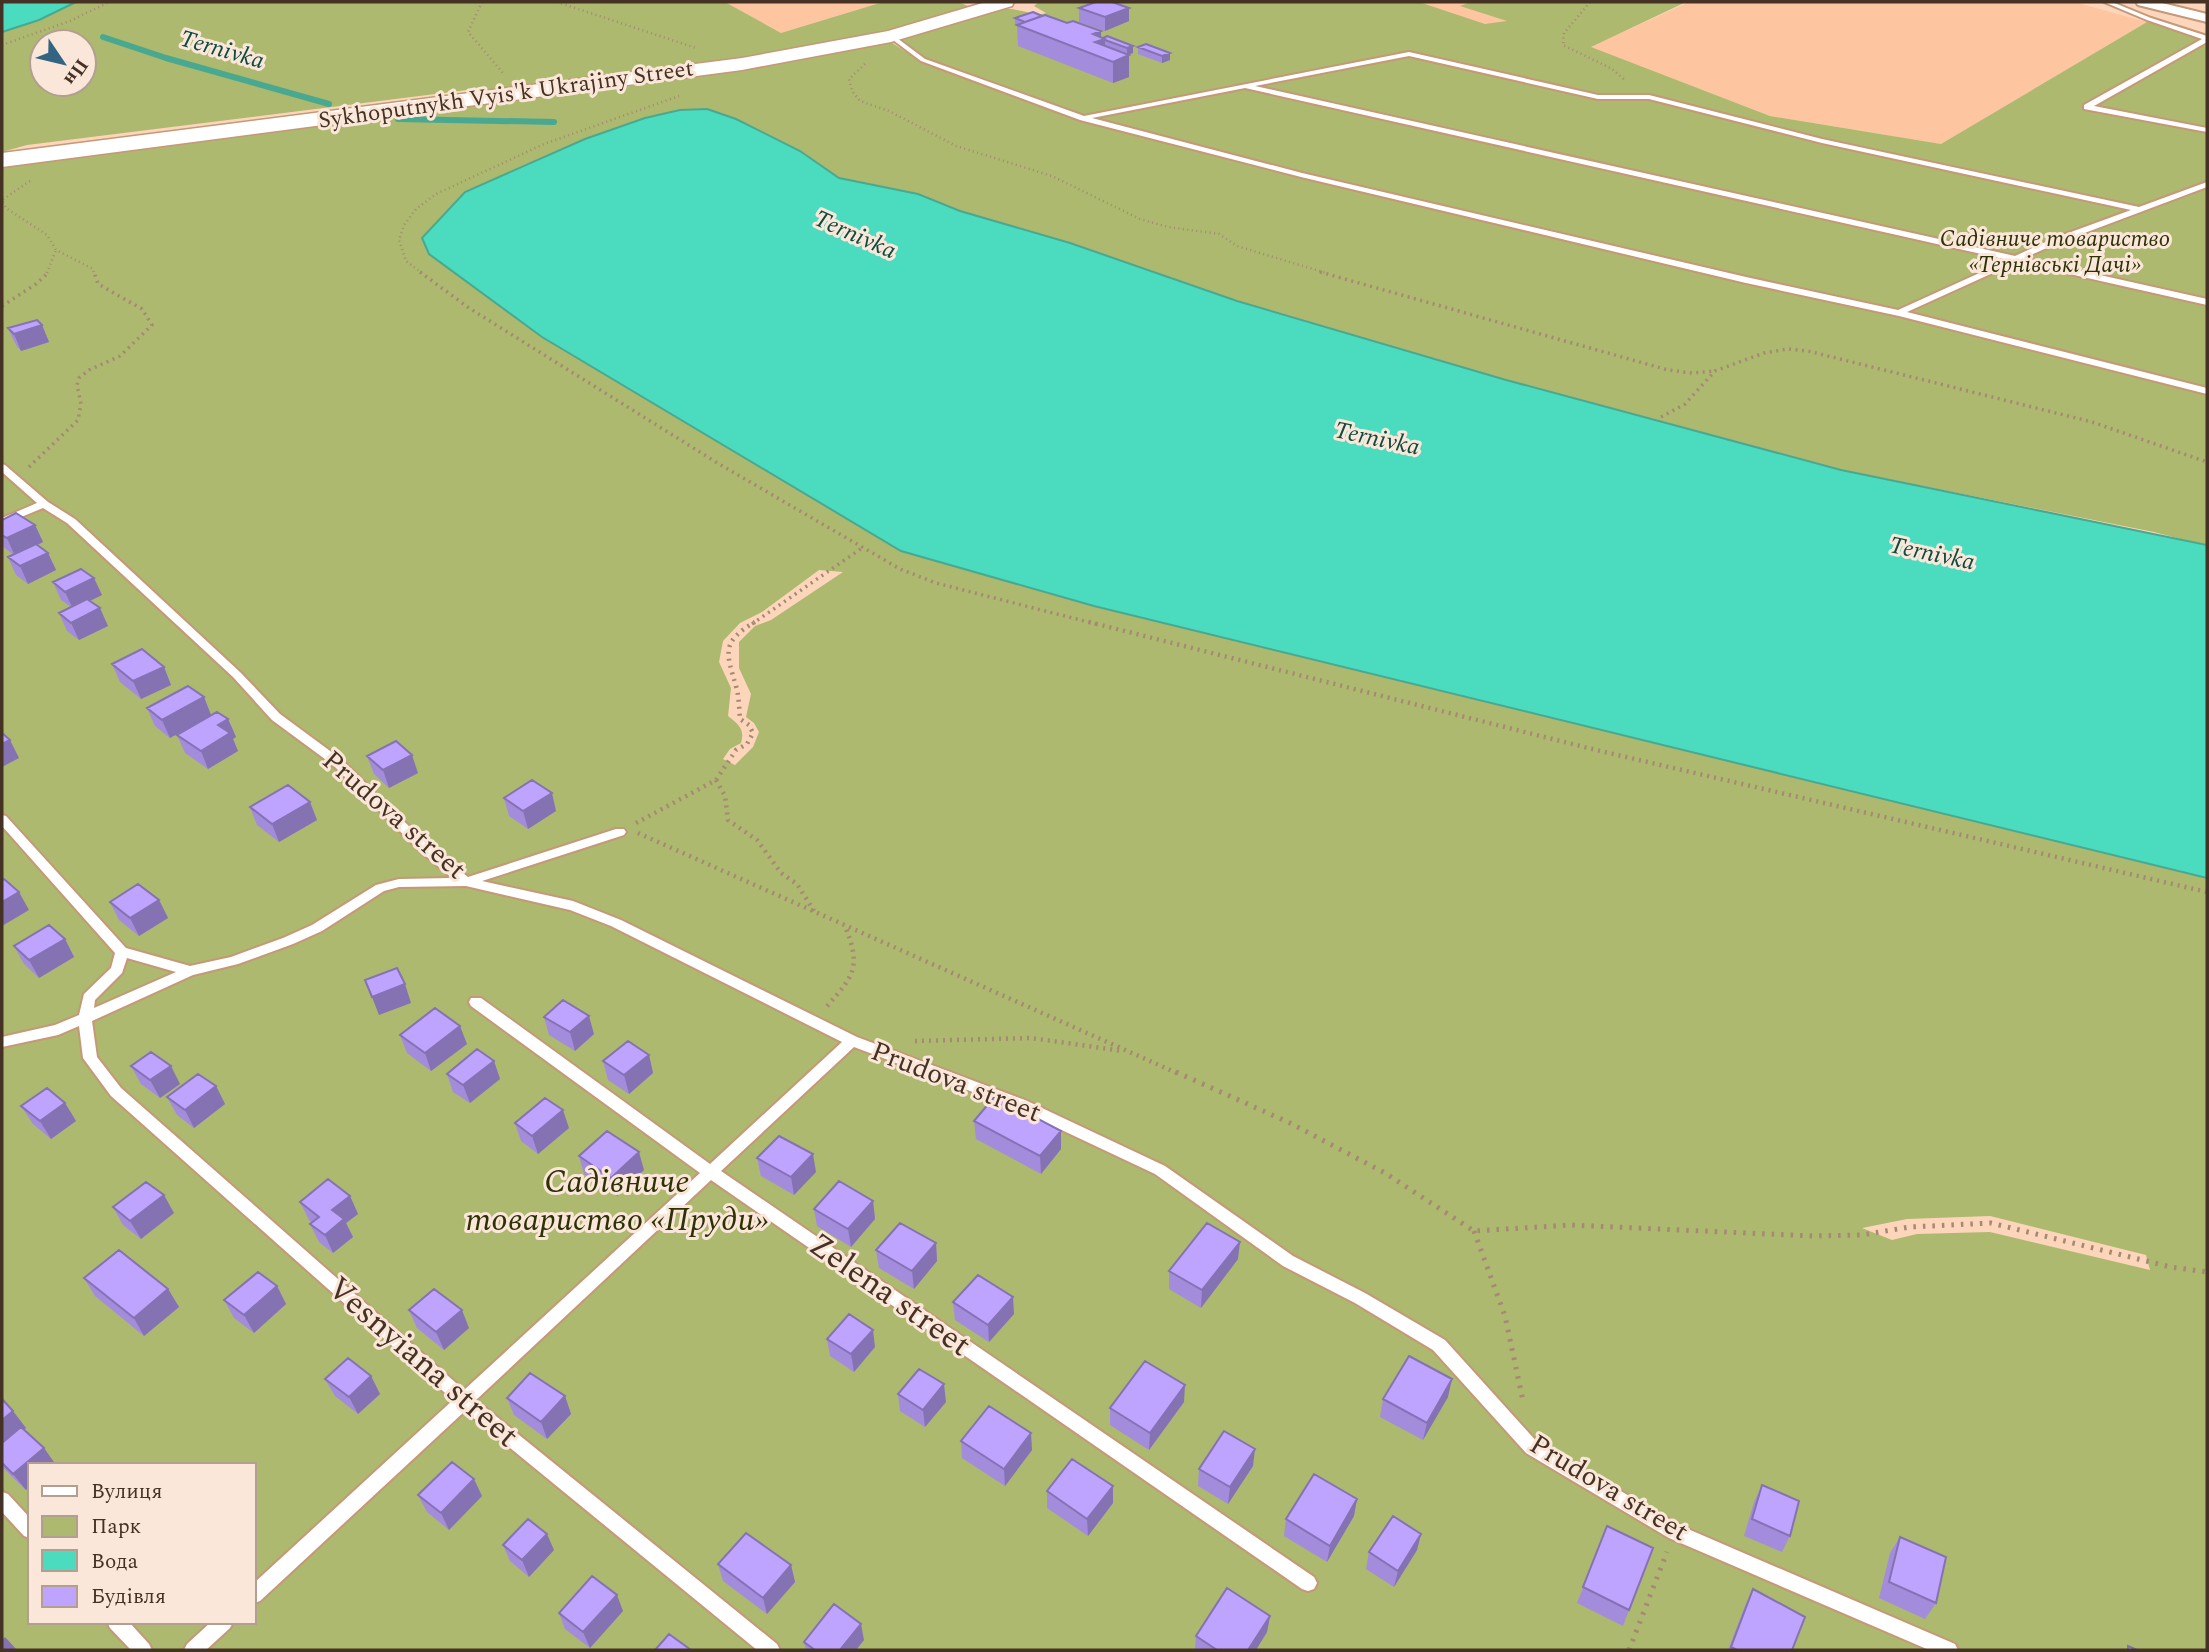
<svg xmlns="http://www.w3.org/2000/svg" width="2209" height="1652" font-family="Spectral,serif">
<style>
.built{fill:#fdc6a0}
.green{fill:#acb96f;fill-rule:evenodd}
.water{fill:#4bdcbf;stroke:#49a990;stroke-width:2}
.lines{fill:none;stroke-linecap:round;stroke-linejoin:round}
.stream{stroke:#49a990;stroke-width:6}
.lane-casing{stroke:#c59877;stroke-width:4}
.street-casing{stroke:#c59877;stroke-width:4}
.secondary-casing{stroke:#c59877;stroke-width:3}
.path-far3{stroke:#a68873;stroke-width:2.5;stroke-dasharray:1 3.5;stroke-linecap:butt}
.path-far2{stroke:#a68873;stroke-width:3.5;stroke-dasharray:2 4.5;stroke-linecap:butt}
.path-far1{stroke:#a68873;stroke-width:4.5;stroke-dasharray:2 5;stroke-linecap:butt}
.path{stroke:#a68873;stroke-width:5;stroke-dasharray:2.5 7;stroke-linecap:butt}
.lane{fill:#fff;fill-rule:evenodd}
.street{fill:#fff;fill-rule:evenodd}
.secondary{fill:#fff;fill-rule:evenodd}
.wall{fill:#a38cdb}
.shaded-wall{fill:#8572b2}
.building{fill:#bea3ff;stroke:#8572b2;stroke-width:2}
.labels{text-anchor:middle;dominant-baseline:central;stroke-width:6;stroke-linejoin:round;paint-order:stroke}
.far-street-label{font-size:23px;fill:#453224;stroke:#fbe7d9}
.far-park-label{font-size:23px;font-style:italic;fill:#2d3206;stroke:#fbe7d9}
.far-water-label{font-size:24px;font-style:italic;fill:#0c4b3f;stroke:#fbe7d9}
.street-label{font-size:28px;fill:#453224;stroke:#fbe7d9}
.near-park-label{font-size:33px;font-style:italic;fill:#2d3206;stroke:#fbe7d9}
.near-street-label{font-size:33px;fill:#453224;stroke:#fbe7d9}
</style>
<rect width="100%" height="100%" fill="#fcd5ba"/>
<!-- built -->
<path class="built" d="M725 2H883L781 33Z
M1400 2H1558L1509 22 1470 26Z
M1689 2H2074L2147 22 1941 144 1770 116 1590 47Z"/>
<!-- green -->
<path class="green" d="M76 2H725L781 33 883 2H958L973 8 889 34 756 58 478 94 475 89 27 145 2 152V32L39 19ZM42 42H84V84H42Z
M1039 2H1419L1485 24 1507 21 1460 6 1471 2H1686L1591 47 1770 116 1941 144 2147 22 2207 37V546L2154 532 1841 470 1506 380 1237 301 1070 243 960 211 918 194 839 178 800 151 736 119 680 110 645 118 585 139 901 551 1094 606 2207 878V1650H2V166L655 83 850 50 889 41 919 60 924 58 902 41 903 39C934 29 966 15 998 9 1013 6 1035 17 1046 13L1034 6ZM819 570 843 572 771 620 755 626 739 642V668L751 694 746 717 754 723 759 732 753 747 735 765 723 759 730 749 741 743C745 729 739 725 728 716L731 688 719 662 723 641 740 623 762 612ZM1990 1216 2146 1255 2150 1270 1990 1232 1917 1234 1892 1240 1862 1228 1907 1219ZM30 1465H254V1622H30Z"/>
<!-- water -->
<path class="water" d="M2 2H76L39 20 2 32Z
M707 109 736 119 800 151 839 178 918 194 960 211 1070 243 1237 301 1506 380 1841 470 2207 545V878L1094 606 901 551 542 337 429 254 422 238 465 192 585 139 645 118 680 110Z"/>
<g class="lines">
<!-- stream -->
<path class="stream" d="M103 37 166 58 329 104
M398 119 554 122"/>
<defs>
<path id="lane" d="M2104 2H2112L2151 18 2207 36V42L2094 106 2207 128V132L2084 109V105L2202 39 2147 20Z
M889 35H893L925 59 1084 116 1409 52 1598 95H1649L1822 139 2139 207 2207 182V187L2058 243 2024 258 2207 299V305L2017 262 1907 312 2207 388V394L1899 316 1746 283 1301 177 1080 120 921 61 889 37ZM1409 56 1598 99H1649L1822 143 2131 210 2052 239 2015 256 1255 86ZM1245 88 2008 260 1898 310 1746 277 1302 173 1092 118Z
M2 464 5 465 48 502 75 519 241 673 280 714 341 759 429 846 468 877 616 829H624L626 832 624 835 482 881 573 901 621 920 857 1037 1025 1100 1165 1166 1293 1256 1365 1293 1445 1340 1538 1443 1681 1526 1955 1644 1958 1650H1929L1669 1538 1526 1453 1433 1350 1355 1303 1283 1266 1155 1174 1015 1108 854 1047 721 1171 1314 1577 1317 1583 1314 1589 1308 1591 1302 1589 711 1180 476 1400 777 1644 780 1650H757L465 1411 260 1601 254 1603V1583L453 1400 111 1096 83 1058 79 1026 58 1035 2 1047V1037L55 1025 79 1015 84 994 111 968 115 953 2 826V815L6 816 126 948 190 966 231 957 283 938 312 925 376 885 399 879 452 878 421 852 333 765 272 720 233 677 67 523 43 508 2 525V518L37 503 2 472ZM466 886 570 910 611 926 842 1042 710 1164 481 998H471L469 1002 471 1006 700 1173 464 1390 121 1088 97 1057 92 1021 193 975 238 964 293 944 322 931 384 891 399 887ZM127 958 176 972 94 1008 95 1000 122 973Z
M2 1492 8 1494 30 1518V1538L24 1536 2 1512Z
M107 1622H129L149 1644 152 1650H131L110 1628Z
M211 1622H233L230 1628 206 1650H184L187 1644Z"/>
<path id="street" d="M2136 2H2158L2207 14V22L2138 5Z"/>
<path id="secondary" d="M986 2H1014L1012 6 891 42 742 70 2 167V153L742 58 888 31Z"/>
</defs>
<!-- lane casing -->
<use href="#lane" class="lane-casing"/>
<!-- street casing -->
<use href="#street" class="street-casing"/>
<!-- secondary casing -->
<use href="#secondary" class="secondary-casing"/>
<!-- path-far3 -->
<path class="path-far3" d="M482 2 468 32 503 73
M557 2 696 48
M1590 2 1564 33 1563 45 1612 69 1625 80
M2 45 70 21 109 2
M865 64 849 79 852 91 860 101 889 111 956 146 1052 176 1140 219 1168 227 1219 234 1237 246 1326 273
M30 181 2 200 6 208 47 235 56 250 93 269 94 273
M47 273 56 250
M422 273 406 261 399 240 404 225 416 209 436 194 544 144 679 96"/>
<!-- path-far2 -->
<path class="path-far2" d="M420 272 469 308 719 464 900 569 936 583 1096 624
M1320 272 1668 370 1692 373 1715 371
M2 306 36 284 49 272
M1661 417 1685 404 1715 371 1764 353 1788 349 1808 351 2092 422 2207 462
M29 467 78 420 81 404 77 385 79 378 89 370 120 356 152 325 142 309 98 284 94 272
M752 624 862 548"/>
<!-- path-far1 -->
<path class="path-far1" d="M1089 622 1596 750 2207 892
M716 780 725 796 728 820 757 840 781 873 797 884 814 911
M636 823 716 780 736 750 747 744 753 733 749 725 740 719C739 708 739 696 736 686 726 652 721 642 755 622
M638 833 1179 1074
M827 1006C855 975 861 966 845 926
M915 1041 1031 1038 1123 1051"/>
<!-- path -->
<path class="path" d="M1176 1072 1290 1123 1385 1173 1474 1231 1570 1225 1813 1236 1861 1235 1910 1227 1991 1223 2171 1267 2207 1272
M1474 1231 1505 1316 1523 1401
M1629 1650 1667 1552"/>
<!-- lane -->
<use href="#lane" class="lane"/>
<!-- street -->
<use href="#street" class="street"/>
<!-- secondary -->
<use href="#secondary" class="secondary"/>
</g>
<!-- wall -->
<path class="wall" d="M1079 8 1129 21 1105 31 1079 22Z
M1042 16 1101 31V37L1133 46V53L1128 55 1129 77 1113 83 1018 46 1017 26 1015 25V18Z
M1146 44 1170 60 1162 63 1138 54V47Z
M42 325 49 342 21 351 16 345 8 328Z
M2 520 35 525 43 542 37 545 48 553 56 570 28 584 16 575 8 557 14 555 2 546Z
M53 582 102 595 90 601 108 626 79 640 67 631 59 613 71 607 61 600Z
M112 664 164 667 171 685 141 699 120 682Z
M204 697 211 715 228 719 236 737 233 739 238 751 208 769 185 753 177 735 197 723 170 738 155 726 147 708Z
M367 756 418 773 389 788 374 774Z
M504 798 556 811 528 829 509 816Z
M250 807 317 820 279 842 257 825Z
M159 900 168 918 139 936 119 920 110 902Z
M65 939 74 957 39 978 24 964 14 946Z
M544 1017 594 1034 575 1051 549 1035Z
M400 1035 467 1044 431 1071 407 1053Z
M649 1055 653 1073 629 1094 608 1080 603 1061Z
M494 1061 500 1079 470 1103 453 1092 447 1074Z
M131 1066 180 1084 160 1098 141 1084Z
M216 1086 225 1104 194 1128 177 1115 167 1097Z
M65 1103 76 1121 51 1139 33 1124 21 1106Z
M974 1121 1061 1149 1041 1174 976 1139Z
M515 1123 569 1128 538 1154 521 1141Z
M579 1156 644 1170 617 1196 584 1174Z
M757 1158 816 1172 794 1195 761 1176Z
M350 1196 358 1214 346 1223 353 1237 333 1253 319 1242 310 1224 312 1223 309 1220 300 1202Z
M873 1201 875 1219 851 1247 817 1226 814 1209Z
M113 1207 174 1213 141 1239 123 1225Z
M936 1243 937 1261 914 1289 879 1268 876 1250Z
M1238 1259 1201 1308 1169 1289V1271Z
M84 1278 168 1289 179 1307 144 1336 95 1296Z
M277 1286 286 1304 254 1333 234 1318 224 1300Z
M953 1302 1014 1314 989 1342 955 1320Z
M409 1310 469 1328 444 1350 417 1328Z
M827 1339 875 1347 854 1372 830 1356Z
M371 1376 380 1394 358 1414 335 1396 325 1379Z
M898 1394 946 1402 925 1427 900 1411Z
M565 1396 571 1414 547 1439 514 1415 507 1398Z
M1448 1397 1423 1440 1380 1417 1383 1399Z
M2 1399 26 1428 24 1430 26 1490 2 1467Z
M1184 1402 1149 1450 1110 1425V1408Z
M961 1441 1032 1450 1005 1486 962 1458Z
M1253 1466 1228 1504 1198 1486 1199 1469Z
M1762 1485 1790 1536 1782 1552 1744 1536 1754 1502Z
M1113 1486V1503L1088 1536 1047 1508V1491Z
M418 1495 482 1496 449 1530 427 1512Z
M1354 1516 1327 1562 1284 1536 1286 1519Z
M1607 1526 1629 1610 1623 1626 1577 1603Z
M1421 1534 1417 1550 1394 1587 1366 1569 1369 1552Z
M1900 1537 1936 1603 1925 1619 1879 1598 1890 1553Z
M503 1545 554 1550 529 1577 510 1561Z
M718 1564 791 1565 795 1582 767 1614 723 1581Z
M1753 1589 1792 1650H1728L1745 1606Z
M623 1611 590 1648 565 1629 559 1613Z
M1270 1616 1267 1632 1256 1650H1195L1196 1636Z
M864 1640 856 1650H806L804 1642Z"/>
<!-- shaded-wall -->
<path class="shaded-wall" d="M1129 8V21L1105 31V17Z
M1101 31V40L1105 39V59L1095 54 1093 55V34Z
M1133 46V53L1127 55V48Z
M1170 53V60L1162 63V56Z
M1129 55V77L1113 83V62Z
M42 325 49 342 21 351 14 334Z
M35 525 43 542 15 556 7 538Z
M48 553 56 570 28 584 20 566Z
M94 578 102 595 73 609 65 592Z
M100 608 108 626 79 640 71 623Z
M164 667 171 685 141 699 133 681Z
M204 697 211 715 170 738 162 720Z
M228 719 236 737 233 739 238 751 208 769 201 751 218 725Z
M10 740 19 758 2 767V744Z
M412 755 418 773 389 788 383 770Z
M552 793 556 811 528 829 523 811Z
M310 802 317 820 279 842 272 824Z
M19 892 29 910 2 926V902Z
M159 900 168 918 139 936 130 918Z
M65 939 74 957 39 978 29 960Z
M405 984 411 1003 379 1015 372 997Z
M589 1016 594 1034 575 1051 570 1032Z
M460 1026 467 1044 431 1071 425 1053Z
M649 1055 653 1073 629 1094 624 1075Z
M494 1061 500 1079 470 1103 463 1085Z
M171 1066 180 1084 160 1098 150 1080Z
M216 1086 225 1104 194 1128 185 1110Z
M65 1103 76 1121 51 1139 40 1121Z
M563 1110 569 1128 538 1154 532 1136Z
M1061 1131V1149L1041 1174 1040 1156Z
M639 1152 644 1170 617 1196 611 1178Z
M813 1154 816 1172 794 1195 791 1177Z
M164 1195 174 1213 141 1239 130 1221Z
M350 1196 358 1214 346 1223 353 1237 333 1253 325 1235 332 1210Z
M873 1201 875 1219 851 1247 848 1229Z
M1240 1242 1238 1259 1201 1308 1202 1290Z
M936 1243 937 1261 914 1289 912 1271Z
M277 1286 286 1304 254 1333 244 1315Z
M168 1289 179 1307 144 1336 134 1318Z
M1013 1297 1014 1314 989 1342 988 1325Z
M462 1310 469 1328 444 1350 436 1332Z
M873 1330 875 1347 854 1372 851 1354Z
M371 1376 380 1394 358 1414 349 1397Z
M1452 1379 1448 1397 1423 1440 1427 1423Z
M944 1384 946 1402 925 1427 923 1410Z
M1185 1385 1184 1402 1149 1450 1150 1433Z
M565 1396 571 1414 547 1439 541 1422Z
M13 1411 26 1428 2 1447V1420Z
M1031 1433 1032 1450 1005 1486 1004 1469Z
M44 1448 56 1465H30V1487L26 1490 13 1474Z
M1255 1449 1253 1466 1228 1504 1230 1487Z
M474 1479 482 1496 449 1530 441 1513Z
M1113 1486V1503L1088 1536 1087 1519Z
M1357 1499 1354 1516 1327 1562 1330 1546Z
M547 1534 554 1550 529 1577 522 1560Z
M1421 1534 1417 1550 1394 1587 1398 1571Z
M791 1565 795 1582 767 1614 763 1598Z
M617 1595 623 1611 590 1648 583 1632Z
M1270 1616 1267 1632 1256 1650H1248Z
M861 1624 864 1640 856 1650H840Z
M5 1637 17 1650H2V1640Z"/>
<!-- building -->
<path class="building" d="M1096 2H1112L1129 8 1105 17 1079 8Z
M1033 12 1042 16 1025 22 1015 18Z
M1045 15 1067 23 1073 21 1101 31 1093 34 1105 39 1095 42 1129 55 1113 62 1017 25Z
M1107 36 1133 46 1127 48 1105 40V39L1103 38Z
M1146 44 1170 53 1162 56 1138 47Z
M37 320 42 325 14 334 8 328Z
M16 513 35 525 7 538 2 535V520Z
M36 544 48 553 20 566 8 557Z
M81 569 94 578 65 592 53 582Z
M87 599 100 608 71 623 59 613Z
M142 649 164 667 133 681 112 664Z
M188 686 204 697 162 720 147 708Z
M217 712 228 719 218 725 230 733 201 751 177 735Z
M2 733 10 740 2 744Z
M396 741 412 755 383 770 367 756Z
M532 780 552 793 523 811 504 798Z
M288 785 310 802 272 824 250 807Z
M4 879 19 892 2 902V880Z
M138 884 159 900 130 918 110 902Z
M49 925 65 939 29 960 14 946Z
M397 968 405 984 372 997 365 980Z
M563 1000 589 1016 570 1032 544 1017Z
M435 1008 460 1026 425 1053 400 1035Z
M628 1041 649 1055 624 1075 603 1061Z
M477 1049 494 1061 463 1085 447 1074Z
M151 1052 171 1066 150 1080 131 1066Z
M198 1074 216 1086 185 1110 167 1097Z
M47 1088 65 1103 40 1121 21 1106Z
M995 1096 1061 1131 1040 1156 974 1121Z
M545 1098 563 1110 532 1136 515 1123Z
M607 1131 639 1152 611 1178 579 1156Z
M779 1136 813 1154 791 1177 757 1158Z
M328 1179 350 1196 332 1210 344 1219 325 1235 310 1224 319 1217 300 1202Z
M839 1181 873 1201 848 1229 814 1209Z
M146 1182 164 1195 130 1221 113 1207Z
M900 1223 936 1243 912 1271 876 1250Z
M1207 1223 1240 1242 1202 1290 1169 1271Z
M119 1250 168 1289 134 1318 84 1278Z
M258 1272 277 1286 244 1315 224 1300Z
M978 1275 1013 1297 988 1325 953 1302Z
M434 1289 462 1310 436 1332 409 1310Z
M849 1314 873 1330 851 1354 827 1339Z
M1409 1356 1452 1379 1427 1423 1383 1399Z
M348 1358 371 1376 349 1397 325 1379Z
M1145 1361 1185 1385 1150 1433 1110 1408Z
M919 1369 944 1384 923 1410 898 1394Z
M530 1373 565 1396 541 1422 507 1398Z
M2 1399 13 1411 2 1420Z
M989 1406 1031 1433 1004 1469 961 1441Z
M21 1427 44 1448 13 1474 2 1463V1443Z
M1224 1431 1255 1449 1230 1487 1199 1469Z
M1072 1459 1113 1486 1087 1519 1047 1491Z
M452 1462 474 1479 441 1513 418 1495Z
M1314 1474 1357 1499 1330 1546 1286 1519Z
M1762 1485 1799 1501 1790 1536 1752 1519Z
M1393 1516 1421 1534 1398 1571 1369 1552Z
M528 1519 547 1534 522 1560 503 1545Z
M1607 1526 1653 1548 1629 1610 1583 1587Z
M746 1533 791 1565 763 1598 718 1564Z
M1900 1537 1946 1557 1936 1603 1889 1582Z
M592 1576 617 1595 583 1632 559 1613Z
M1227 1588 1270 1616 1248 1650H1217L1196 1636Z
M1753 1589 1805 1617 1792 1650H1737L1731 1647Z
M834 1604 861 1624 840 1650H815L804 1642Z
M669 1634 691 1650H655Z
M2128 1646 2137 1650H2128Z"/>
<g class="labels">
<!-- far-street labels -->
<g class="far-street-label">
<text transform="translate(506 95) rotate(-8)">Sykhoputnykh Vyis'k Ukrajiny Street</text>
</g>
<!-- far-park labels -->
<g class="far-park-label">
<text x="2055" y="239">Садівниче товариство<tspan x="2055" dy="26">«Тернівські Дачі»</tspan></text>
</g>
<!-- far-water labels -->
<g class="far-water-label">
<text transform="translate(222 50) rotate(16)">Ternivka</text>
<text transform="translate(855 235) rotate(24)">Ternivka</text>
<text transform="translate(1377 439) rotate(12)">Ternivka</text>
<text transform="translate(1932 554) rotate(12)">Ternivka</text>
</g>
<!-- street labels -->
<g class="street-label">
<text transform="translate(394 815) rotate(41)">Prudova street</text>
<text transform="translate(956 1082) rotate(21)">Prudova street</text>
<text transform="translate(1609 1488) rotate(31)">Prudova street</text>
</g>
<!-- near-park labels -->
<g class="near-park-label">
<text x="617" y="1182">Садівниче<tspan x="617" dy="38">товариство «Пруди»</tspan></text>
</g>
<!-- near-street labels -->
<g class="near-street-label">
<text transform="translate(890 1295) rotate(35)">Zelena street</text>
<text transform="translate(423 1362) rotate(41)">Vesnyiana street</text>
</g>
</g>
<!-- border -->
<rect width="2209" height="1652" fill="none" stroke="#453224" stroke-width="7"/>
<!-- legend -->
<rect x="28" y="1463" width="228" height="161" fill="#fbe7d9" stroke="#b29f91" stroke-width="2"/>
<rect x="42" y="1486" width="35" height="10" fill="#ffffff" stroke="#b29f91" stroke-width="2"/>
<text x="91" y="1498" font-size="21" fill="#453224">Вулиця</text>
<rect x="42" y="1516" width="35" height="21" fill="#acb96f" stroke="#b29f91" stroke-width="2"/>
<text x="91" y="1533" font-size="21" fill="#453224">Парк</text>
<rect x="42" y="1550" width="35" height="21" fill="#4bdcbf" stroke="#b29f91" stroke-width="2"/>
<text x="91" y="1568" font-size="21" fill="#453224">Вода</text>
<rect x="42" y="1586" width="35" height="21" fill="#bea3ff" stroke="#b29f91" stroke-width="2"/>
<text x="91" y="1603" font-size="21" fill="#453224">Будівля</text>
<!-- north arrow -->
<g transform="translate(63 63) rotate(125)"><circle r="33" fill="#fbe7d9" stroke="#b29f91" stroke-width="2"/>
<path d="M0-5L12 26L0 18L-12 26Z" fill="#336583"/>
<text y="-10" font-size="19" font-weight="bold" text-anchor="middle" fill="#453224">Пн</text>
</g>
</svg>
